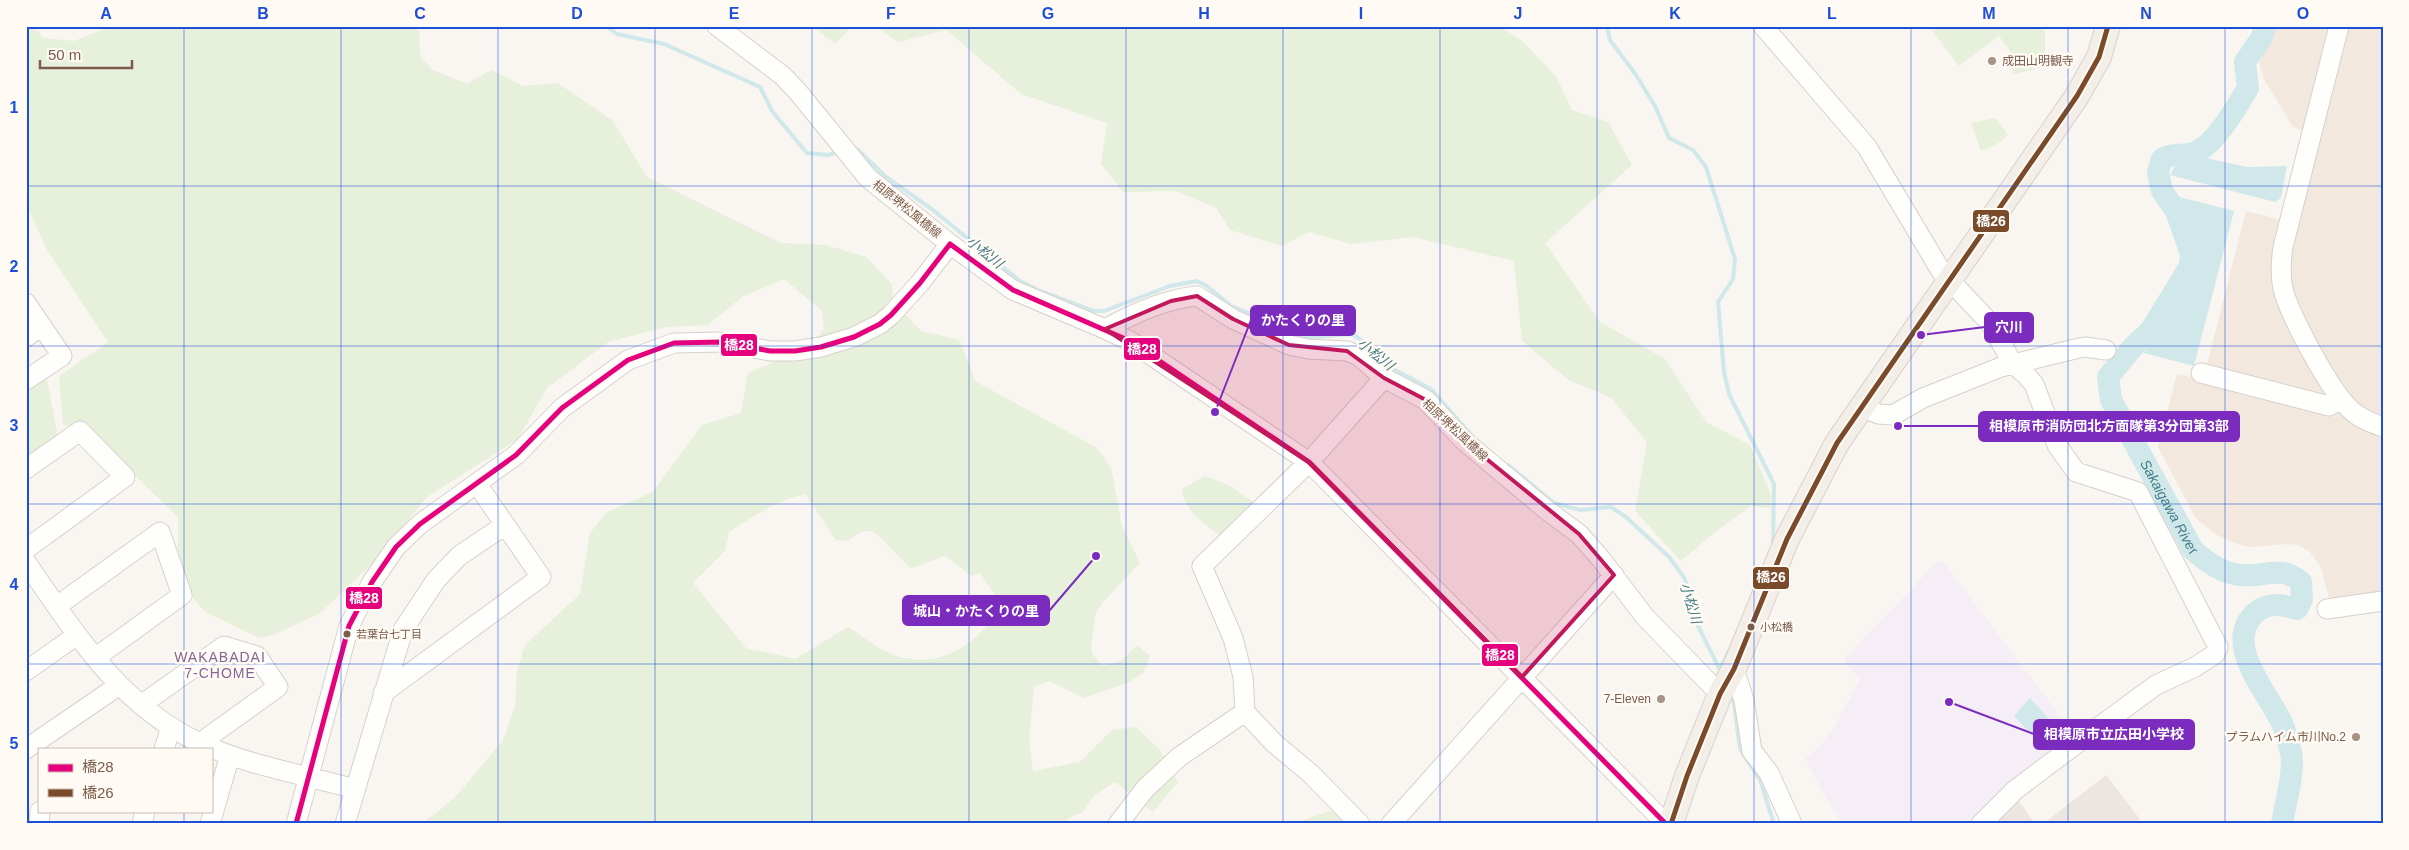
<svg xmlns="http://www.w3.org/2000/svg" width="2409" height="850" font-family="Helvetica,'Noto Sans JP',sans-serif">
<style>
.residential{fill:#f2e8de}
.industrial{fill:#ede5e0}
.education{fill:#f6eef6}
.green{fill:#e7f0db;fill-rule:evenodd}
.water{fill:#d0e8ea}
.lines{fill:none;stroke-linecap:round;stroke-linejoin:round}
.stream{stroke:#d0e8ea;stroke-width:4}
.river{stroke:#d0e8ea;stroke-width:22}
.minor-casing{stroke:#d7d1cb;stroke-width:21}
.major-casing{stroke:#dad1cc;stroke-width:26}
.minor{stroke:#fefefd;stroke-width:19}
.major{stroke:#f3eee8;stroke-width:24}
.bus-1-casing{stroke:#fffaf3;stroke-width:9}
.bus-2-casing{stroke:#fffaf3;stroke-width:9}
.bus-1{stroke:#e5007d;stroke-width:5}
.bus-2{stroke:#7a4b2a;stroke-width:5}
.marked{fill:#c2185b;fill-opacity:0.2;stroke:#c2185b;stroke-width:4;stroke-linejoin:round}
.grid{fill:none;stroke:#1d4ed8;stroke-width:1;stroke-opacity:0.55}
.poi-dot{fill:#a69286;stroke:#fffaf3;stroke-width:2}
.bus-dot{fill:#7a5c4d;stroke:#fffaf3;stroke-width:2}
.labels{text-anchor:middle;dominant-baseline:central;stroke-width:5;stroke-linejoin:round;paint-order:stroke}
.bus-label{font-size:11px;fill:#7a5c4d;stroke:#fffaf3;text-anchor:start}
.poi-label{font-size:12px;fill:#7a5c4d;stroke:#fffaf3;text-anchor:end}
.street-label{font-size:12px;fill:#7a5c4d;stroke:#fffaf3}
.water-label{font-size:14px;font-style:italic;fill:#437c86;stroke:#fffaf3}
.neighbourhood-label{font-size:14px;letter-spacing:1px;fill:#846695;stroke:#fffaf3}
.leader{fill:none;stroke:#7b2cbf;stroke-width:2}
.callout-dot{fill:#7b2cbf;stroke:#fffaf3;stroke-width:2}
.callout{fill:#7b2cbf;stroke:#7b2cbf;stroke-width:2}
.callout-label{font-size:14px;text-anchor:middle;font-weight:bold;fill:#fff}
.line-badge{stroke:#fffaf3;stroke-width:2}
.badge-label{font-size:14px;text-anchor:middle;font-weight:bold;fill:#fff}
.neatline{fill:none;stroke:#1d4ed8;stroke-width:2}
.grid-label{font-size:16px;text-anchor:middle;font-weight:bold;fill:#1d4ed8}
</style>
<rect width="100%" height="100%" fill="#f9f5f0"/>
<!-- residential -->
<path class="residential" d="M2276 26H2383V596L2330 603 2321 567 2310 552 2298 545 2288 544 2251 547 2237 544 2215 534 2195 517 2158 447 2177 374 2203 380 2246 211 2298 224 2319 135 2293 127 2264 79 2259 62Z"/>
<!-- industrial -->
<path class="industrial" d="M2106 775 2140 819 2133 824H2043Z
M2016 797 2035 824H1986Z"/>
<!-- education -->
<path class="education" d="M1938 561 1944 563 2074 734 1968 824H1842L1830 805 1805 758 1819 747 1835 726 1860 679 1844 662 1845 658Z"/>
<!-- green -->
<path class="green" d="M26 26H33L43 38 74 41 111 26H419L420 57 433 70 467 84 491 70 523 86 558 83 613 121 647 177 781 243 826 245 866 257 892 284 893 302 921 331 960 340 975 381 1097 448 1111 468 1122 526 1140 563 1103 602 1096 613 1091 647 1093 655 1103 666 1122 660 1137 645 1150 656 1144 672 1129 682 1084 698 1049 681 1034 687 1029 740 1033 771 1080 762 1112 730 1136 727 1160 750 1178 782 1153 812 1115 782 1095 795 1082 813 1072 816 1063 824H421L439 811 458 794 503 740 515 707 517 671 525 645 580 594 590 533 607 512 653 492 702 425 741 413 748 373 810 346 824 329 822 311 784 279 742 297 708 325 666 327 608 342 547 388 518 439 427 497 367 569 320 613 276 634 259 638 204 611 187 591 178 557V517L84 427 63 425 59 376 108 342 46 248 26 204ZM805 494 836 540 848 541C858 534 865 527 877 534L910 568C923 566 933 558 946 556L971 576 980 573 995 595 996 615C971 648 937 670 894 655 877 649 863 636 848 627L795 659 746 648 693 583 725 551 729 532C754 516 775 501 805 494Z
M811 26H852L835 44Z
M879 26H1499L1522 41 1556 76 1572 110 1608 122 1632 165 1545 243 1600 322 1665 359 1706 422 1750 445 1770 492 1771 508 1751 506 1715 532 1681 561 1635 511 1647 443 1612 398 1570 381 1522 341 1514 261 1413 237 1350 244 1309 232 1282 246 1230 230 1216 208 1176 191 1123 192 1101 164 1107 123 1021 94 947 30 898 42 877 28Z
M1929 26H2043L2045 34V67L2013 74 2012 64 2015 58 1999 36 1959 66Z
M1996 118 2008 135 1996 145 1981 151 1971 123Z
M46 374 58 438 26 461V387Z
M1205 476 1229 485 1256 504 1223 538C1208 526 1182 510 1182 489Z
M1333 810 1347 824H1293L1294 823Z"/>
<!-- water -->
<path class="water" d="M2201 157 2247 167 2287 166 2281 198 2275 202 2170 175 2175 166 2184 165Z
M2179 197 2234 211 2194 366 2144 353 2199 272C2206 247 2189 226 2178 203Z
M2030 698 2062 733 2045 748 2014 716Z"/>
<g class="lines">
<!-- stream -->
<path class="stream" d="M606 26 617 34 664 44 760 87 772 111 807 153 828 155 840 152
M1607 26 1610 40 1636 75 1655 106 1669 138 1693 150 1706 167 1735 259 1733 279 1718 302 1724 372 1729 394 1774 484 1773 545
M852 150 857 149 886 177 933 210 1020 281 1038 290 1094 311H1104L1170 286 1197 281 1207 286 1231 306 1274 323 1300 338 1352 334 1363 341 1381 360 1393 369 1431 389 1473 437
M1508 465 1554 503 1580 510 1611 507 1626 517 1669 557 1685 579 1698 626 1721 672
M1720 669 1729 651
M1730 693 1734 704 1740 749 1760 780 1774 824"/>
<!-- river -->
<path class="river" id="s1" d="M2265 26 2262 37 2245 62 2248 88C2237 106 2216 144 2196 152 2185 157 2173 152 2162 159L2158 172 2162 191 2176 211 2191 254 2190 266 2151 330 2133 347 2108 377 2111 400 2193 550C2207 562 2221 573 2241 575 2266 578 2280 564 2301 582L2302 599 2297 609C2281 604 2267 602 2254 614 2223 645 2268 693 2282 723 2286 732 2288 743 2291 752 2295 771 2285 804 2282 824"/>
<defs>
<path id="minor" d="M717 26 783 76 798 92 868 178 950 244 1013 290 1105 329 1130 341 1309 462 1666 824
M1763 26 1867 147 1941 271 1990 323 2013 364 2025 374 2034 384 2057 445 2076 472 2138 492 2218 647 2215 654 2195 667 2156 685 2084 738 2015 790 1981 824
M2339 26 2283 247C2281 261 2280 275 2283 289 2290 316 2331 393 2352 411 2361 419 2372 423 2383 427
M26 303 62 356 26 380
M1105 329C1134 313 1165 299 1197 296L1233 319 1289 345 1308 349 1347 351 1359 356 1384 378 1426 400 1462 439 1544 508 1579 534 1601 559 1645 617 1720 694
M26 337 42 326
M2201 373 2329 406 2341 399
M1861 406 1878 414 1893 415 1923 398 2001 367 2075 349 2085 347 2106 350
M26 469 80 431 125 477 26 549
M26 562C75 633 119 705 200 743 246 765 306 775 355 789
M57 606 160 532 182 595 95 658
M2327 609 2383 601
M1734 669 1744 700 1752 751 1769 773 1792 824
M26 671 77 635
M383 693 541 577 477 484
M141 705 224 646 257 656 278 687 200 743
M26 749 118 686
M164 749 171 727
M39 824 40 811
M142 824 145 811
M210 824 230 755
M296 824 349 626 372 582 396 547 420 524 516 455 562 408 628 360 674 343 721 342 770 351H795L821 347 854 337 880 324 891 315 920 283 950 244
M345 824 403 630 436 580 459 556 505 525
M1118 824 1145 789 1179 757 1245 712
M1360 824 1311 774 1274 743 1245 712 1243 677 1233 638 1202 566 1309 462 1384 378
M1391 824 1614 575"/>
<path id="major" d="M1671 824 1687 776 1720 694 1734 669 1787 539 1837 443 2077 96 2099 57 2108 26"/>
</defs>
<!-- minor casing -->
<use href="#minor" class="minor-casing"/>
<!-- major casing -->
<use href="#major" class="major-casing"/>
<!-- minor -->
<use href="#minor" class="minor"/>
<!-- major -->
<use href="#major" class="major"/>
<defs>
<path id="bus-1" d="M296 824 349 626 372 582 396 547 420 524 516 455 562 408 628 360 674 343 721 342 770 351H795L821 347 854 337 880 324 891 315 920 283 950 244 1013 290 1130 341 1309 462 1666 824"/>
<path id="bus-2" d="M1671 824 1687 776 1720 694 1734 669 1787 539 1837 443 2077 96 2099 57 2108 26"/>
</defs>
<!-- bus-1 casing -->
<use href="#bus-1" class="bus-1-casing"/>
<!-- bus-2 casing -->
<use href="#bus-2" class="bus-2-casing"/>
<!-- bus-1 -->
<use href="#bus-1" class="bus-1"/>
<!-- bus-2 -->
<use href="#bus-2" class="bus-2"/>
</g>
<!-- marked area -->
<path class="marked" d="M1197 296 1233 319 1289 345 1347 351 1384 378 1426 400 1462 439 1579 534 1614 575 1522 677 1309 462 1105 329 1171 301Z"/>
<!-- grid -->
<path class="grid" d="M184 26V749M341 26V824M498 26V824M655 26V824M812 26V824M969 26V824M1126 26V824M1283 26V824M1440 26V824M1597 26V824M1754 26V824M1911 26V824M2068 26V824M2225 26V824M26 186H2383M26 346H2383M26 504H2383M26 664H2383M184 811V824"/>
<!-- markers -->
<g class="poi-dot">
<circle cx="1992" cy="61" r="5"/>
<circle cx="1661" cy="699" r="5"/>
<circle cx="2356" cy="737" r="5"/>
</g>
<g class="bus-dot">
<circle cx="1751" cy="627" r="4.5"/>
<circle cx="347" cy="634" r="4.5"/>
</g>
<g class="labels">
<!-- bus labels -->
<g class="bus-label">
<text x="1760" y="627">小松橋</text>
<text x="356" y="634">若葉台七丁目</text>
</g>
<!-- poi labels -->
<g class="poi-label">
<text x="2002" y="61" text-anchor="start">成田山明観寺</text>
<text x="1651" y="699">7-Eleven</text>
<text x="2346" y="737">プラムハイム市川No.2</text>
</g>
<!-- street labels -->
<g class="street-label">
<text transform="translate(907 209) rotate(39)">相原堺松風橋線</text>
<text transform="translate(1455 430) rotate(43)">相原堺松風橋線</text>
</g>
<!-- water labels -->
<g class="water-label">
<text transform="translate(985 252) rotate(39)">小松川</text>
<text transform="translate(1376 354) rotate(39)">小松川</text>
<text stroke="none"><textPath href="#s1" startOffset="585">Sakaigawa River</textPath></text>
<text transform="translate(1691 603) rotate(73)">小松川</text>
</g>
<!-- neighbourhood labels -->
<g class="neighbourhood-label">
<text x="220" y="657">WAKABADAI<tspan x="220" dy="16">7-CHOME</tspan></text>
</g>
</g>
<!-- callouts -->
<path class="leader" d="M1215 412L1251 320M1921 335L1985 327M1898 426L1979 426M1096 556L1049 611M1949 702L2034 734"/>
<g class="callout-dot">
<circle cx="1215" cy="412" r="5"/>
<circle cx="1921" cy="335" r="5"/>
<circle cx="1898" cy="426" r="5"/>
<circle cx="1096" cy="556" r="5"/>
<circle cx="1949" cy="702" r="5"/>
</g>
<g class="callout">
<rect x="1251" y="306" width="104" height="29" rx="5"/>
<rect x="1985" y="313" width="48" height="29" rx="5"/>
<rect x="1979" y="412" width="260" height="29" rx="5"/>
<rect x="903" y="596" width="146" height="29" rx="5"/>
<rect x="2034" y="720" width="160" height="29" rx="5"/>
</g>
<g class="callout-label">
<text x="1303" y="325">かたくりの里</text>
<text x="2009" y="332">穴川</text>
<text x="2109" y="431">相模原市消防団北方面隊第3分団第3部</text>
<text x="976" y="616">城山・かたくりの里</text>
<text x="2114" y="739">相模原市立広田小学校</text>
</g>
<g class="line-badge">
<rect x="1972" y="209" width="38" height="24" rx="5" fill="#7a4b2a"/>
<rect x="720" y="333" width="38" height="24" rx="5" fill="#e5007d"/>
<rect x="1123" y="337" width="38" height="24" rx="5" fill="#e5007d"/>
<rect x="1752" y="566" width="38" height="24" rx="5" fill="#7a4b2a"/>
<rect x="345" y="586" width="38" height="24" rx="5" fill="#e5007d"/>
<rect x="1481" y="643" width="38" height="24" rx="5" fill="#e5007d"/>
</g>
<g class="badge-label">
<text x="1991" y="226">橋26</text>
<text x="739" y="350">橋28</text>
<text x="1142" y="354">橋28</text>
<text x="1771" y="582">橋26</text>
<text x="364" y="603">橋28</text>
<text x="1500" y="660">橋28</text>
</g>
<!-- border -->
<rect width="2409" height="850" fill="none" stroke="#fffaf3" stroke-width="55"/>
<!-- legend -->
<rect x="38" y="748" width="175" height="65" fill="#fffaf3" stroke="#cabbb1"/>
<rect x="48" y="764" width="25" height="8" fill="#e5007d" stroke="#cabbb1"/>
<text x="82" y="772" font-size="15" fill="#7a5c4d">橋28</text>
<rect x="48" y="789" width="25" height="8" fill="#7a4b2a" stroke="#cabbb1"/>
<text x="82" y="798" font-size="15" fill="#7a5c4d">橋26</text>
<!-- scale -->
<path d="M40 60v8h92v-8" fill="none" stroke="#7a5c4d" stroke-width="2.5"/>
<text x="48" y="60" font-size="15" fill="#7a5c4d" stroke="#fffaf3" stroke-width="4" paint-order="stroke">50 m</text>
<rect x="28" y="28" width="2354" height="794" class="neatline"/>
<g class="grid-label">
<text x="106" y="19">A</text>
<text x="263" y="19">B</text>
<text x="420" y="19">C</text>
<text x="577" y="19">D</text>
<text x="734" y="19">E</text>
<text x="891" y="19">F</text>
<text x="1048" y="19">G</text>
<text x="1204" y="19">H</text>
<text x="1361" y="19">I</text>
<text x="1518" y="19">J</text>
<text x="1675" y="19">K</text>
<text x="1832" y="19">L</text>
<text x="1989" y="19">M</text>
<text x="2146" y="19">N</text>
<text x="2303" y="19">O</text>
<text x="14" y="113">1</text>
<text x="14" y="272">2</text>
<text x="14" y="431">3</text>
<text x="14" y="590">4</text>
<text x="14" y="749">5</text>
</g>
</svg>
